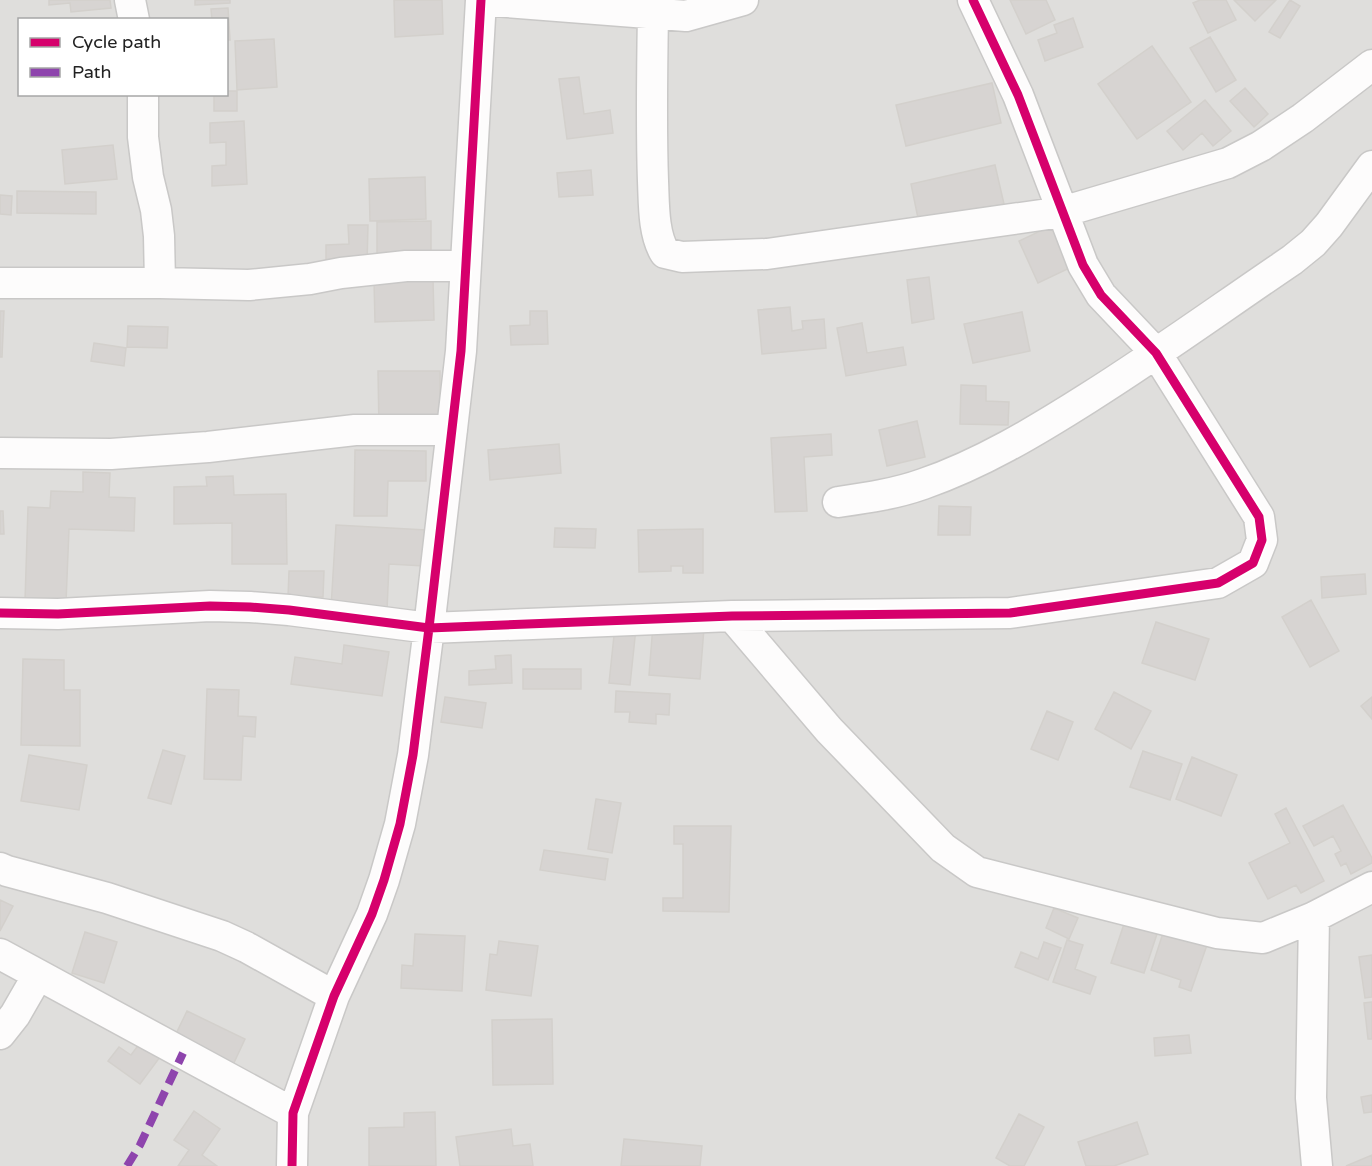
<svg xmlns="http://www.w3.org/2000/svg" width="1372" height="1166" font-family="'Varela Round',sans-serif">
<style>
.residential{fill:#dfdedc;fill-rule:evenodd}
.building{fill:#d7d4d2;stroke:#d3d0cc;stroke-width:1.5}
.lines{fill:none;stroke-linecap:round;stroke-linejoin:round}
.minor-casing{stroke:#c9c8c7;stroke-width:33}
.minor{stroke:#fdfcfc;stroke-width:30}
.quiet{stroke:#8e44ad;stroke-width:8;stroke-dasharray:15 8;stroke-linecap:butt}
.cycleway-casing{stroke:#fff;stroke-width:13}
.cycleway{stroke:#d6006c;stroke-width:9}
</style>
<rect width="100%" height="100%" fill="#f0eeeb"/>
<!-- residential -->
<path class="residential" d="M0 0H1372V1166H0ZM20 20H226V94H20Z"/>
<!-- building -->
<path class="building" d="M49 0H110L111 8 71 12 70 3 49 5Z
M195 0H230V3L195 5Z
M394 0H442L443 34 395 37Z
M1010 0H1046L1055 20 1026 34Z
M1200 0H1226L1236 20 1208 33 1193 3Z
M1234 0H1276L1255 21Z
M1290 0 1300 6 1280 38 1269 32Z
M228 8 230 40H226V20H212L211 9Z
M1073 18 1083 47 1045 61 1038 40 1057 33 1054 25Z
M1210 37 1236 80 1216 92 1190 48Z
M274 39 277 87 237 90 235 41Z
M1152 46 1191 102 1137 139 1098 84Z
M579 77 584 114 610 110 613 133 567 139 559 79Z
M992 83 1001 123 906 146 896 105Z
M1245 88 1268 114 1254 127 1230 101Z
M226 91H237V111H214V94H226Z
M1205 100 1231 131 1213 146 1202 133 1183 150 1167 131Z
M244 121 247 184 212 186V166L226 165V142L210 143V123Z
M113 145 117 179 65 184 62 150Z
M995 165 1004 204 919 223 911 184Z
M591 170 593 195 559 197 557 173Z
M425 177 426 219 370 221 369 179Z
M17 191 96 192V214L17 213Z
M0 195 12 196 11 215 0 214Z
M431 221V260H377V222Z
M1057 223 1076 265 1038 283 1019 241Z
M348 225H368L367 264 326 265V245L349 244Z
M929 277 934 319 912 323 907 280Z
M433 279 434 320 375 322 374 281Z
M790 307 792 331 803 329 802 321 824 319 826 348 762 354 758 310Z
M0 311H4L2 357H0Z
M530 311H547L548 344 511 345 510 326 530 325Z
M1022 312 1030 351 973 363 964 324Z
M862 323 867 353 903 347 906 365 846 376 837 328Z
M128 326 168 327 167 348 127 347Z
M94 343 126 348 124 366 91 361Z
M378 371H440V428H379Z
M961 385 986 386V401L1009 402 1008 425 960 424Z
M917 421 925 457 887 466 879 430Z
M831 434 832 455 804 457 807 511 775 512 771 438Z
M559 444 561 473 490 480 488 450Z
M355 450 426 451V481H388L387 516H354Z
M83 472 110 473 109 497 135 498 134 531 69 529 66 602 25 601 28 507 50 508 51 491 83 492Z
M233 476 234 495 286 494 287 564H232V523L174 524V487L207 486 206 477Z
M939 506 971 507 970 535H938Z
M0 511H3L4 534H0Z
M336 525 426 530 424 566 389 564 387 610 331 608Z
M555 528 596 529 595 548 554 547Z
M703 529V573H683V566H671V571L639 572 638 530Z
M289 571H324L323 597H288Z
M1365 574 1366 594 1322 598 1321 577Z
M1311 600 1339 651 1310 667 1282 617Z
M1156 622 1209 639 1195 680 1142 663Z
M653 625 704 628 700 679 649 675Z
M615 626 636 628 630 685 609 683Z
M344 645 389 652 382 696 291 684 295 657 342 664Z
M511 655 512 683 469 685V671L496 669 495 656Z
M23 659 64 660V690H80V746L21 745Z
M523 669H581V689H523Z
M207 689 239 690 238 716 256 717 255 737 243 736 241 780 204 779Z
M616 691 670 694 669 715 656 714V724L629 722 630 712H615Z
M1114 692 1151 711 1131 749 1095 729Z
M445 697 486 703 482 728 441 722Z
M1372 697V719L1361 706Z
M1047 711 1073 722 1058 760 1031 749Z
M163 750 185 756 171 804 148 798Z
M1143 751 1182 764 1170 800 1130 787Z
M29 755 87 765 79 810 21 801Z
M1192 757 1237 775 1221 816 1176 799Z
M596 799 621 803 612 853 588 849Z
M1343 805 1372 858V863L1351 874 1346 863 1341 866 1335 854 1341 851 1333 836 1314 846 1303 826Z
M1286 808 1324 881 1301 893 1296 885 1268 899 1249 863 1290 843 1275 814Z
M674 826H731L729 912 663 911V898H683V844H674Z
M544 850 608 859 605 880 540 870Z
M0 900 13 906 0 931Z
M1054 908 1078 918 1069 939 1046 928Z
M1126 918 1159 928 1144 973 1111 963Z
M1164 930 1207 945 1191 991 1179 987 1181 980 1151 970Z
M85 932 117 942 104 983 72 973Z
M415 934 465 936 462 991 401 988 402 965 413 966Z
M1067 940 1083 945 1075 969 1096 977 1090 994 1053 982Z
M499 941 538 946 531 996 486 990 490 954 497 955Z
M1044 942 1061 948 1048 980 1015 967 1021 952 1038 959Z
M1372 955V997L1365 998 1359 957Z
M1372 1002V1039H1368L1364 1003Z
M187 1011 245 1039 232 1067 174 1038Z
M552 1019 553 1084 493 1085 492 1020Z
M1189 1035 1191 1053 1155 1056 1154 1038Z
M143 1039 163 1053 140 1084 108 1061 119 1047 131 1055Z
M1372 1095V1112L1364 1113 1361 1097Z
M194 1111 220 1129 202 1155 217 1166H178L189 1150 174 1140Z
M435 1112 436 1166H369V1128L404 1127V1113Z
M1019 1114 1044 1127 1024 1166H1010L996 1158Z
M1137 1122 1148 1154 1114 1166H1086L1078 1142Z
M511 1129 513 1146 530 1144 533 1166H460L456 1137Z
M624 1139 702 1146 700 1166H621Z
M1372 1155V1166H1346Z"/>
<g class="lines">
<defs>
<path id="minor" d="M130 0 134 20
M481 0 686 16 743 0
M653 13C652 69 651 125 653 181 654 203 653 234 665 253L682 257 767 254 1062 212 1228 163 1261 146 1303 118 1372 65
M143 94V137L148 177 156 210 159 236 160 283
M0 283H160L249 285 310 279 341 273 406 266H465
M0 453 111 454 208 447 355 430H452
M838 502C866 498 895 494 923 484 981 464 1036 431 1088 398 1158 354 1224 306 1292 260L1313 243 1329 225 1372 166
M0 613 58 614 210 606 250 607 289 610 429 628 732 616 1010 613 1218 583 1253 563 1262 540 1259 517 1156 353 1101 295 1083 265 1018 95 973 0
M732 616 829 730 943 848 977 872 1217 933 1263 938 1314 917 1372 887
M0 868 7 871 107 898 222 936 246 947 334 996
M1314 917 1311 1098 1317 1166
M0 954 293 1113
M0 1034 15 1015 38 975
M292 1166 293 1113 334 996 372 914 384 880 400 824 413 755 429 628 461 351 481 0"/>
</defs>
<!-- minor casing -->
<use href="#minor" class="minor-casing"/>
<!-- minor -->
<use href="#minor" class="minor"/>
<!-- quiet -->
<path class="quiet" d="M127 1166 140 1145 183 1053"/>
<defs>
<path id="cycleway" d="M0 613 58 614 210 606 250 607 289 610 429 628 732 616 1010 613 1218 583 1253 563 1262 540 1259 517 1156 353 1101 295 1083 265 1018 95 973 0
M292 1166 293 1113 334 996 372 914 384 880 400 824 413 755 429 628 461 351 481 0"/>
</defs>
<!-- cycleway casing -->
<use href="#cycleway" class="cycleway-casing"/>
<!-- cycleway -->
<use href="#cycleway" class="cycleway"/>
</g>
<!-- legend -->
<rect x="18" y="18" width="210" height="78" fill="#ffffff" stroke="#a7a7a7" stroke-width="1.5"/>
<rect x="30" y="38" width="30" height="9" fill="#d6006c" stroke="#a7a7a7" stroke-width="1.5"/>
<text x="72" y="48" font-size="18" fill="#222222">Cycle path</text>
<rect x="30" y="68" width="30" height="9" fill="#8e44ad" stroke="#a7a7a7" stroke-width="1.5"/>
<text x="72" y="78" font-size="18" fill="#222222">Path</text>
</svg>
